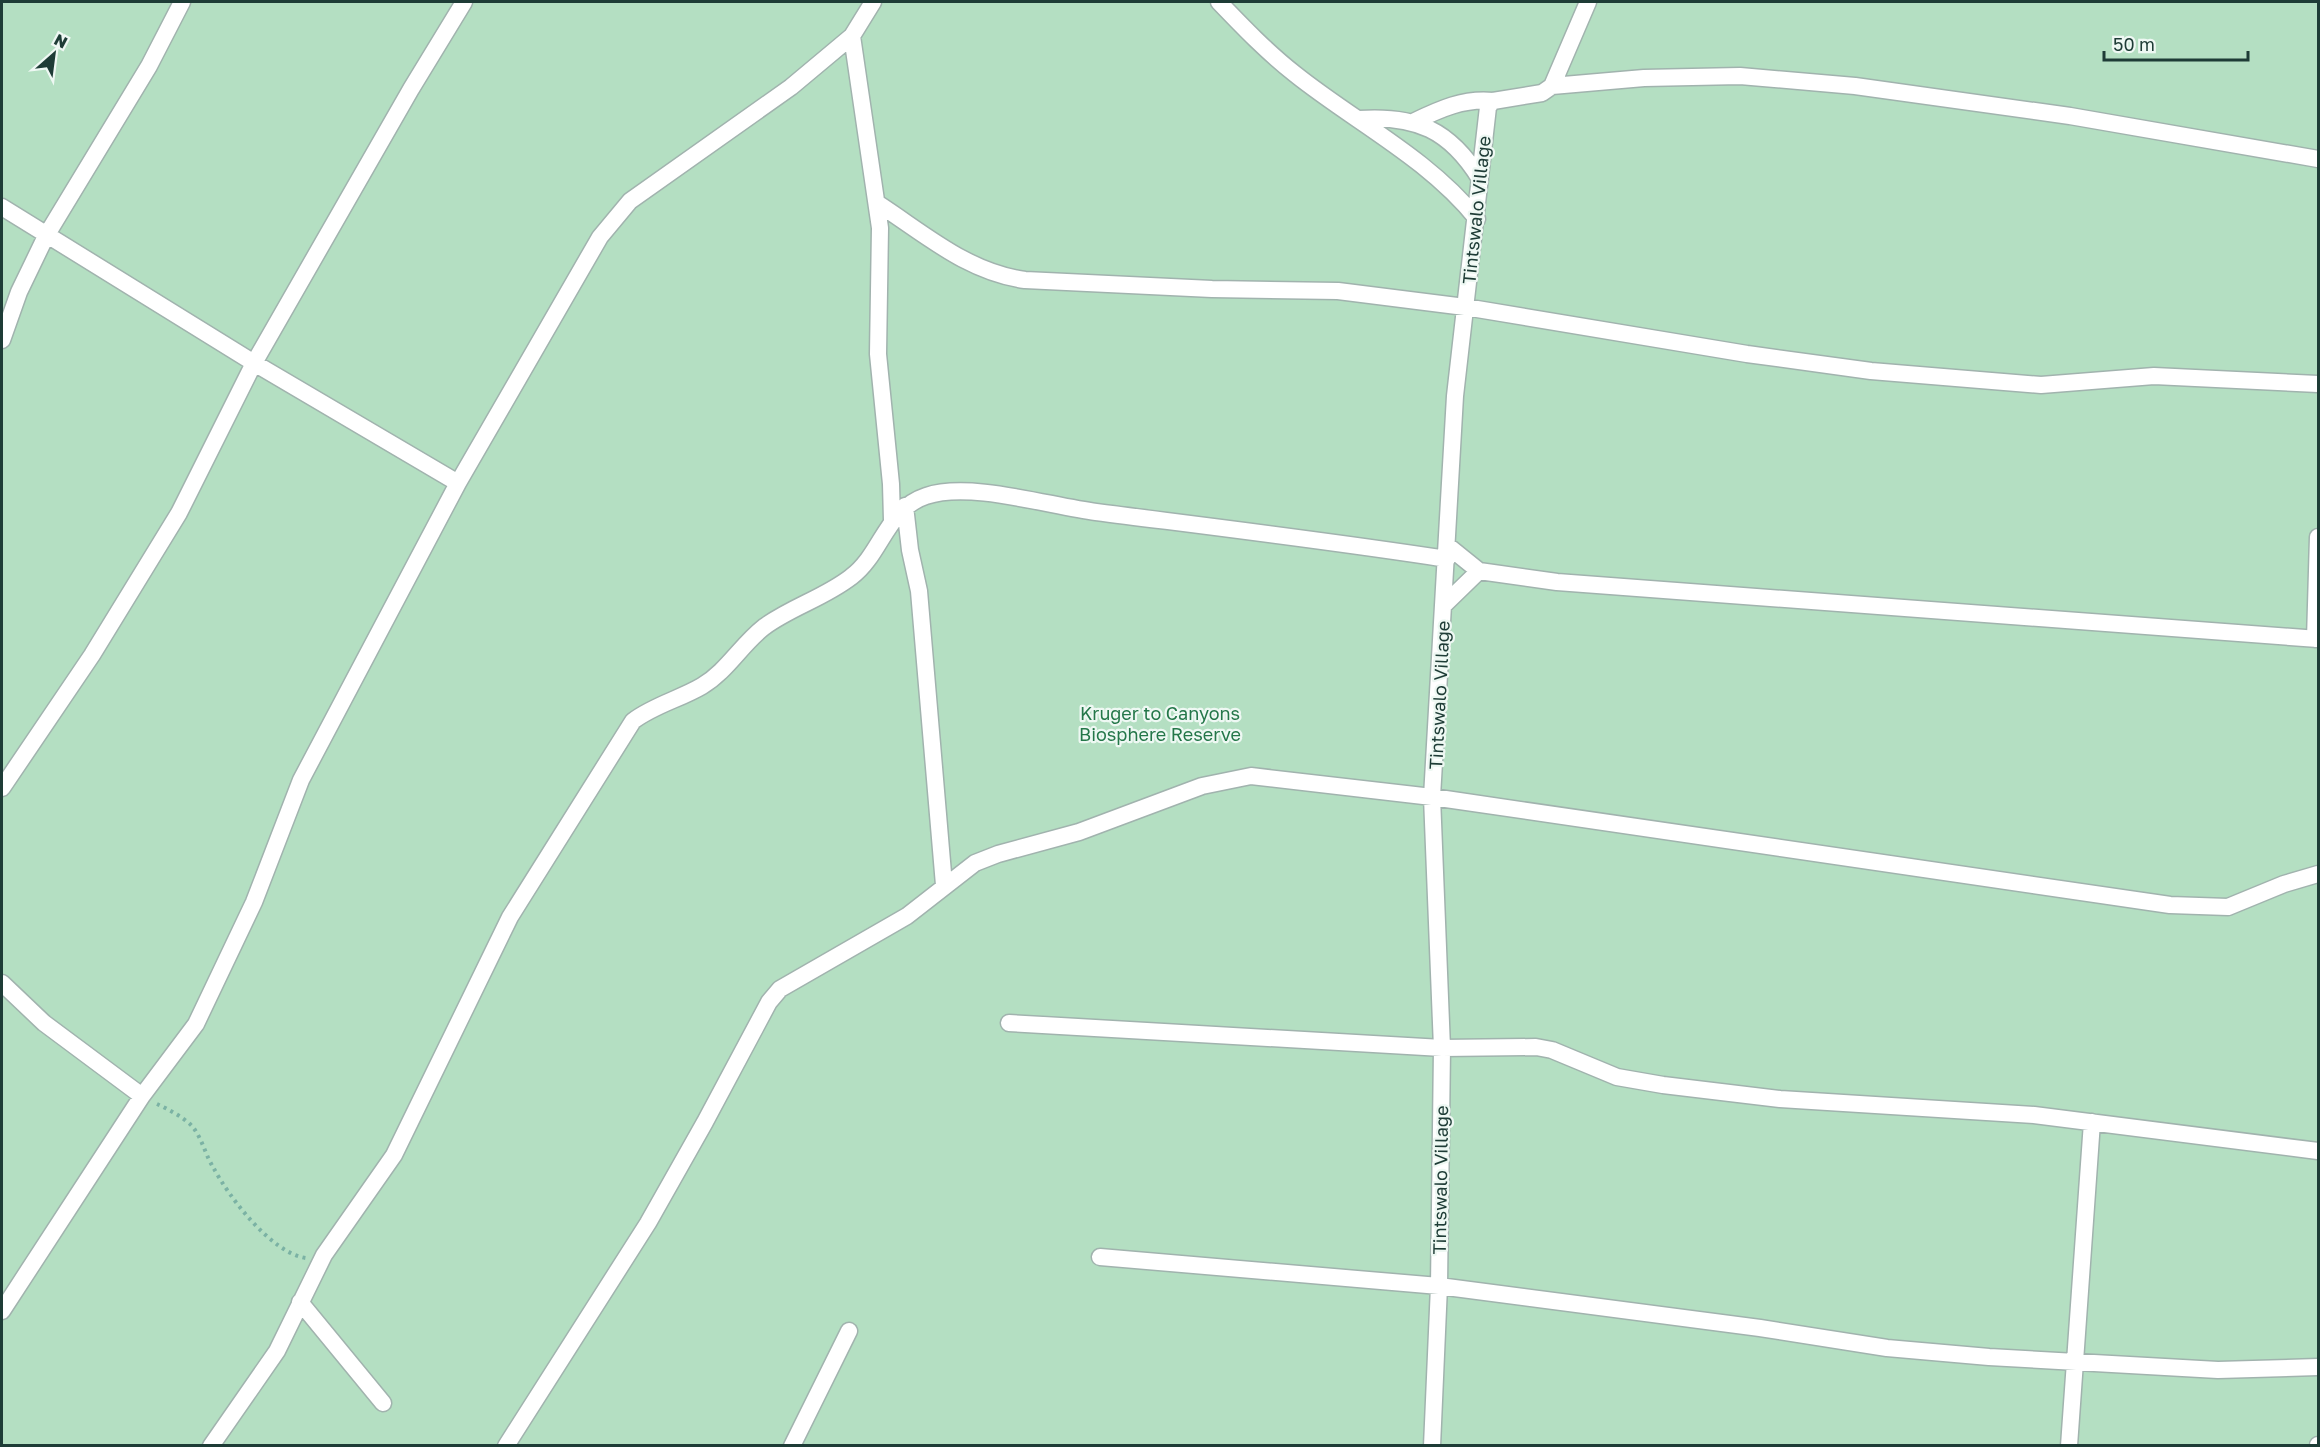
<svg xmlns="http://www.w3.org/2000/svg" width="2320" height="1447" font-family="'Golos Text',sans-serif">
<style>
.green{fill:#b4dfc2}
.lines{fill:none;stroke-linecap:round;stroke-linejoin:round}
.minor-casing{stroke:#a1b3ae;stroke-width:19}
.path{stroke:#7bb2a4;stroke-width:4;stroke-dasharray:3 4.5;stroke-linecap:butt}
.minor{stroke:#fff;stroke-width:16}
.labels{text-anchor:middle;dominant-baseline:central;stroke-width:4.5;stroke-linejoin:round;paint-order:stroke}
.street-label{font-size:18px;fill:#1e3c36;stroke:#eef8f3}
.park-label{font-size:18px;fill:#247749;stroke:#eef8f3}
</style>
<rect width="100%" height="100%" fill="#deebe6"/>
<!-- green -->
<path class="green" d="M2 2H2318V1445H2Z"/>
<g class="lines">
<defs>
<path id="minor" d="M1219 2C1243 27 1267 52 1295 74 1355 122 1428 158 1477 219
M852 36 880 228 878 354 891 484 892 520
M1552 86 1644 78 1740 76 1855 86 2070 116 2318 159
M1359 119C1416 115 1450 130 1480 179
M1413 122C1440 109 1464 98 1493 101
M877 203C925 234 967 272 1025 280L1212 289 1338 291 1465 307 1747 354 1871 371 2041 385 2154 376 2318 384
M2 207 254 363 458 483
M2 340 19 292 46 236 149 66 182 2
M905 506 910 550 919 591 944 885
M1448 546 1479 571 1557 582 2318 639
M1444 605 1479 571
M2315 639 2318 537
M2 788 92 655 179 513 254 363 411 89 464 2
M2 983 44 1023 142 1096
M1009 1023 1442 1048 1536 1047 1552 1050 1617 1077 1663 1085 1780 1099 2034 1115 2318 1151
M1100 1257 1439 1286 1760 1328 1887 1348 1989 1357 2218 1370 2318 1367
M300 1302 383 1403
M2 1311 142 1096 196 1024 254 902 301 780 458 483 600 237 630 201 791 87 852 36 873 2
M211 1446 277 1351 324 1255 394 1155 510 917 633 721C654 705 680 699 702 686 727 671 741 645 764 627 791 607 824 598 851 577 882 554 886 509 926 496 970 481 1049 506 1096 512 1213 527 1330 541 1447 559
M506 1446 648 1223 705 1122 769 1002 780 989 907 916 975 863 998 854 1079 832 1202 786 1251 776 1432 797 2170 905 2228 907 2284 884 2318 874
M792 1446 849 1331
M1432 1446 1439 1286 1442 1048 1432 797 1455 396 1488 107 1493 101 1542 93 1552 86 1588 2
M2069 1446 2092 1122
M2318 1446V1445"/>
</defs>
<!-- minor casing -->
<use href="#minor" class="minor-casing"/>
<!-- path -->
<path class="path" d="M157 1104C168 1109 183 1117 192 1126 202 1138 205 1154 213 1167 229 1197 271 1253 306 1258"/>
<!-- minor -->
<use href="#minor" class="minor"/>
</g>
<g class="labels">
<!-- street labels -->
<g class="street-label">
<text transform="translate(1476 210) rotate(-84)">Tintswalo Village</text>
<text transform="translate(1439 695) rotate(-87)">Tintswalo Village</text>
<text transform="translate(1440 1180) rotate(-89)">Tintswalo Village</text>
</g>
<!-- park labels -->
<g class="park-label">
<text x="1160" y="713">Kruger to Canyons<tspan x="1160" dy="21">Biosphere Reserve</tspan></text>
</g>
</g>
<!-- border -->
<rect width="2320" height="1447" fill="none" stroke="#1e3c36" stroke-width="6"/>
<!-- north arrow -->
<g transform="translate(54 54) rotate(28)" stroke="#eef8f3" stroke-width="4.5" paint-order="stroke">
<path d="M0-4.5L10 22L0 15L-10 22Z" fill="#1e3c36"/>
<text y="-9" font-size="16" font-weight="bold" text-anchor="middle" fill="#1e3c36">N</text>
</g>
<!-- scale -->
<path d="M2104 51v9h144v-9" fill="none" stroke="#1e3c36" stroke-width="3"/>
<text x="2113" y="51" font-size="18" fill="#1e3c36" stroke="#eef8f3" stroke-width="4.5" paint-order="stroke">50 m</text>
</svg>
